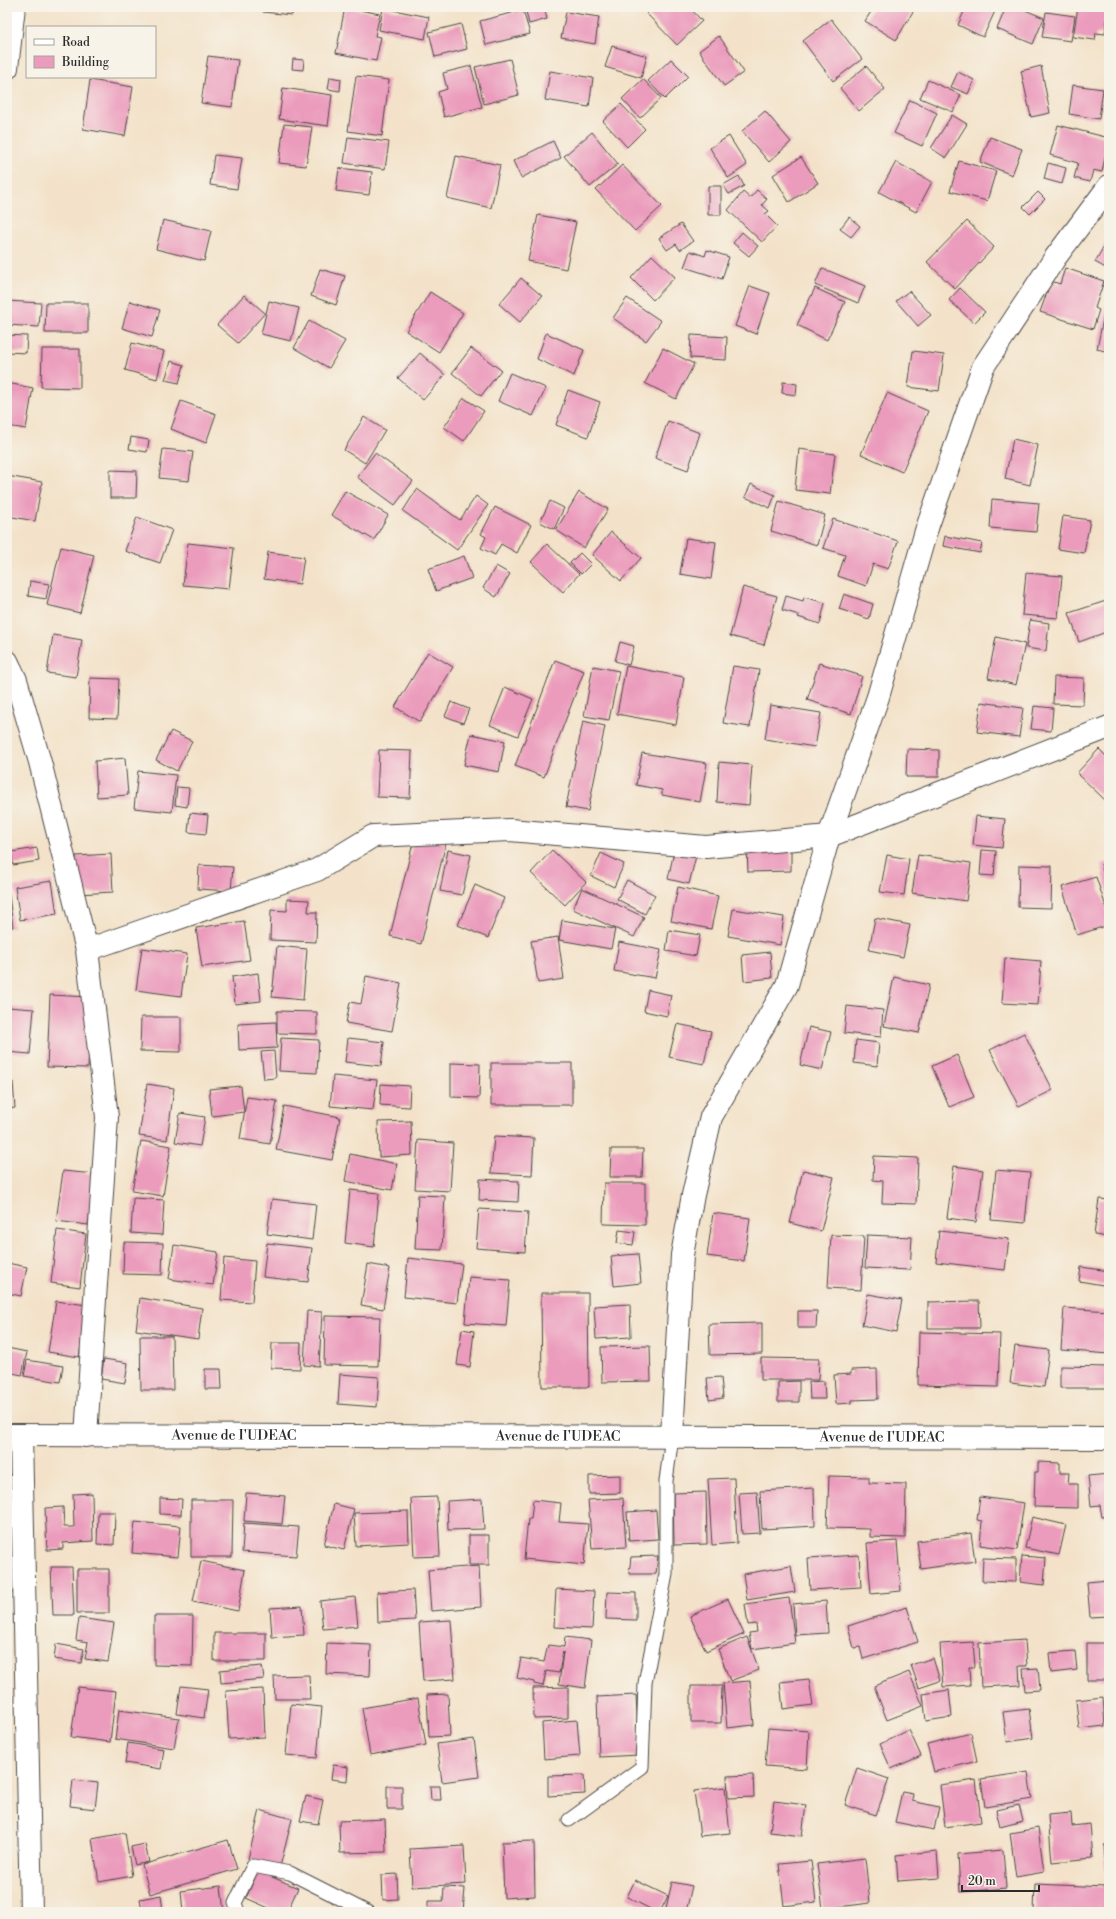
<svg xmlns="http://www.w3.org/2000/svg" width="1116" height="1919" font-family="'Libre Bodoni',serif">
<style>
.building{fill:#eb9bbc}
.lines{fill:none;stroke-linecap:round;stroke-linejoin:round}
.lane-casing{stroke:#494643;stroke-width:15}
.street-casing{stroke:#494643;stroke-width:24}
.secondary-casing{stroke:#494643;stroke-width:24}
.lane{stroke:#fff;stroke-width:13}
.street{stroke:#fff;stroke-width:22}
.secondary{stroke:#fff;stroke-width:22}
.labels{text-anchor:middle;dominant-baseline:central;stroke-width:3.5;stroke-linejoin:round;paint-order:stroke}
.street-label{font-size:14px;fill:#2b2b2b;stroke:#f7f3e8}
</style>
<rect width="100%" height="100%" fill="#f7f3e8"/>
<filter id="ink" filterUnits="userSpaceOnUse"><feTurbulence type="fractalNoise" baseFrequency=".025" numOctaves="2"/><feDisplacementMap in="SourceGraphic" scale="8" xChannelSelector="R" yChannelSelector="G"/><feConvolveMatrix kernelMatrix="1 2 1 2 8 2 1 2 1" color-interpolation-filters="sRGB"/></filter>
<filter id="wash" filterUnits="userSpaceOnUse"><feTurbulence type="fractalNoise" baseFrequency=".012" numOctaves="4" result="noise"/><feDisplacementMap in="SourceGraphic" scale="16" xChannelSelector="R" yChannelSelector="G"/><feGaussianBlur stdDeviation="0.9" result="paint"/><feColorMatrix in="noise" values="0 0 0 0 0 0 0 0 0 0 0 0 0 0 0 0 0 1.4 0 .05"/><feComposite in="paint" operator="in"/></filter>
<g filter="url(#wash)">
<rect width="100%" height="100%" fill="#f3e2c9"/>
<g id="blocks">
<!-- building -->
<path class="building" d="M263 7H293L292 15 263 12Z
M345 7 380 14 375 36 381 37 376 61 336 53Z
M525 7H544L547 19 529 24Z
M653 7H689L702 21 677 45 646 13Z
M874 7H914L915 8 896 40 865 21Z
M966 7H997L983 37 958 25Z
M1006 7H1018L1044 18 1033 44 997 29Z
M1078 7H1109L1105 34 1096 33 1095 40 1073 37Z
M383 8 429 17 425 39 379 30Z
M523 10 530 34 486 45 480 21Z
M566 12 599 17 595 44 561 38Z
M1046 12 1075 16 1071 41 1042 37Z
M831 19 862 59 833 81 803 41Z
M461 24 467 49 435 57 429 32Z
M719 36 744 72 724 86 699 51Z
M612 46 647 56 641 78 605 67Z
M208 56 238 60 232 107 201 103Z
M293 59 304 60 303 70 292 69Z
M510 59 519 95 484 104 475 67Z
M671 59 688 76 665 99 648 81Z
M471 66 482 107 444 117 438 92 447 89 443 73Z
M866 66 885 89 859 111 840 88Z
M1041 66 1050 113 1031 117 1021 71Z
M550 71 593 78 589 107 545 100Z
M958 72 974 80 968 94 951 87Z
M356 76 389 80 382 136 348 131Z
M330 77 341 79 340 91 328 89Z
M643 79 661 98 640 118 622 99Z
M90 80 133 87 125 136 83 129Z
M928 80 961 95 953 112 920 98Z
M1073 85 1103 89 1099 119 1069 114Z
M283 88 332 95 328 126 279 119Z
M910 100 937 113 922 146 894 133Z
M621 104 645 129 627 147 603 121Z
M765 111 791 142 769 162 742 131Z
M952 115 967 124 946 158 931 148Z
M284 124 312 127 306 166 279 163Z
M1058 125 1109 138 1102 172 1093 170 1090 182 1074 178 1078 163 1050 155Z
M592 132 618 164 590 187 564 156Z
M729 136 747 165 728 178 710 148Z
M348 137 389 142 385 169 344 163Z
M990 137 1022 149 1012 175 980 162Z
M553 141 561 158 521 178 513 161Z
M214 155 242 158 237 189 210 185Z
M456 156 500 165 491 208 447 198Z
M801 157 818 183 789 202 773 175Z
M959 161 996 171 987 201 950 191Z
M896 162 932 182 916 212 879 192Z
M1048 163 1066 168 1062 184 1044 179Z
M622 165 662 206 635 231 596 190Z
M339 168 372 172 369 195 336 191Z
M739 176 744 186 729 194 723 185Z
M708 186H721V215H708Z
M757 190 767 199 762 205 769 211 765 214 777 226 762 242 728 210 743 192 750 198Z
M1038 192 1045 199 1030 214 1023 207Z
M538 215 576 222 566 269 528 261Z
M849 217 860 226 851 237 840 229Z
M163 220 211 231 204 261 156 249Z
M967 221 994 247 955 289 927 262Z
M681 224 693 241 680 250 676 244 667 250 659 238Z
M742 232 758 246 749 256 733 243Z
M1109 237V270L1095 262Z
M707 250 729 257 722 279 684 267 690 251 705 256Z
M652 255 675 277 653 300 631 278Z
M822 268 865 286 858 303 815 285Z
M1065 268 1104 281 1095 308 1099 310 1093 329 1040 312 1051 281 1060 284Z
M320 269 345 276 336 305 311 296Z
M521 278 542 296 520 322 499 304Z
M750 286 770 293 756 334 735 326Z
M815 288 845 302 827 340 797 325Z
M960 288 985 312 974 323 949 300Z
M909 291 931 315 918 326 896 301Z
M430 292 463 313 439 352 406 331Z
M1108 293H1109V352L1097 349Z
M244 295 265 313 238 343 217 325Z
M627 298 661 321 646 341 613 318Z
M7 301 41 303 39 327 7 325Z
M130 301 160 310 152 337 122 328Z
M269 301 299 308 291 341 261 334Z
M46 303H88V333H45Z
M309 321 345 341 329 368 294 348Z
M546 333 584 350 574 376 537 359Z
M7 335 27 336 26 353 7 352Z
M691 335 727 337 726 360 690 358Z
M132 343 164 351 157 379 125 370Z
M471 348 501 370 481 396 452 373Z
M663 348 694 364 676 399 645 383Z
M42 349H80V388L41 387Z
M913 351 944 355 939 391 908 387Z
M420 353 445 375 423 400 398 378Z
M171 361 184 365 179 383 165 380Z
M510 373 546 388 533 416 498 401Z
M783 382 797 384 796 395 782 393Z
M7 383 33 388 26 429 7 426Z
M568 390 600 402 588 437 556 425Z
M887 393 928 411 902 472 861 454Z
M464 398 484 411 464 441 444 427Z
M181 401 216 414 206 443 171 429Z
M364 417 385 430 365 463 344 450Z
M668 421 700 433 688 470 655 458Z
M131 437 149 440 147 452 129 449Z
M1013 439 1038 445 1030 485 1005 479Z
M163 449 193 452 189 481 159 478Z
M799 449 835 454 830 494 795 490Z
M375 453 413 481 395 505 357 477Z
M110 470 137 471 136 498H110Z
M7 476 42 482 35 521 7 516Z
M751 484 775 495 770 508 745 497Z
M417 489 460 520 476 496 488 505 457 550 403 511Z
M345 491 388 515 374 540 331 515Z
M579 492 608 509 584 548 556 530Z
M992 499 1039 503 1036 532 990 528Z
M550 501 564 508 554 529 540 522Z
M779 501 825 515 817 545 771 531Z
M495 507 531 525 517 553 501 544 495 555 481 548 486 537 481 534Z
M1063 516 1090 520 1084 553 1058 549Z
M137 517 172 530 160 563 125 551Z
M833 519 898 541 888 569 873 564 866 586 838 576 845 555 823 548Z
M611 532 641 558 621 581 592 555Z
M945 536 982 543 980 553 943 546Z
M686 538 716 542 711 579 680 574Z
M188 543 234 548 229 589 183 585Z
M547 544 579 574 563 592 531 562Z
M61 547 94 555 80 613 47 605Z
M268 552 304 557 300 584 264 579Z
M580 553 591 564 581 574 570 563Z
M464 556 472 578 436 591 428 569Z
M496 566 510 574 496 597 483 588Z
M1026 573 1062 576 1058 618 1022 615Z
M30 581 49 584 46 599 28 596Z
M743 587 777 596 764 645 730 636Z
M844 594 873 604 869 619 839 609Z
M786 596 803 601 804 597 825 603 820 624 798 617 799 615 782 610Z
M1109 600V631L1079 642 1069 613Z
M1030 620 1049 623 1046 651 1026 648Z
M53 635 82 640 76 677 47 673Z
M996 637 1025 644 1016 685 988 678Z
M620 642 634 646 629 665 615 661Z
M428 652 453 667 420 722 395 707Z
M555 660 584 671 544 777 515 766Z
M819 663 862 676 851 714 807 700Z
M593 666 619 671 609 720 584 716Z
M626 666 684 677 676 725 617 714Z
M733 666 759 670 750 727 723 723Z
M1054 677 1084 678 1083 705 1053 704Z
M90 678 119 679 117 719 89 718Z
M505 687 533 699 518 736 490 725Z
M451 702 469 709 463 723 445 716Z
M981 702 1023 708 1019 737 977 732Z
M770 705 821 713 815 747 765 739Z
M1034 706 1053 708 1051 731 1031 729Z
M583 721 605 726 588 811 566 807Z
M171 731 192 741 177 771 156 760Z
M471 734 505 741 499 772 464 765Z
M907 749 939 750V777H906Z
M1099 749 1109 759V798L1106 801 1077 773Z
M379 750 412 751 410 798 377 797Z
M642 753 707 763 700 802 662 795V790L636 785Z
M125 758 128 795 97 797 95 761Z
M719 762 752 765 749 805 717 802Z
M138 771 176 775 172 812 134 808Z
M177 787 189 788 187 807 175 805Z
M190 813 208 815 206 834 188 832Z
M976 816 1005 819 1002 848 973 845Z
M415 835 446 843 421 944 390 936Z
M675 847 697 852 689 884 668 879Z
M37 848 39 861 13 865 11 852Z
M791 848V871L748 872 747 849Z
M448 850 471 855 462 895 440 891Z
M552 850 586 882 565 905 531 873Z
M982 850 996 851 994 876 980 875Z
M601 853 624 864 614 887 591 876Z
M111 854 113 892 78 894 76 856Z
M887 855 909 859 904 895 880 892Z
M918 855 971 863 966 901 912 893Z
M1109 862V893H1108L1101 864Z
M199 865 233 867 231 891 198 889Z
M1019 865 1052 866 1051 908 1018 907Z
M1096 877 1109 916V925L1077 935 1062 887Z
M627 880 655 895 645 914 617 899Z
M52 881 57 914 20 920 15 887Z
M475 885 504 898 488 938 458 925Z
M678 887 718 896 711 929 671 921Z
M582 888 644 917 634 937 573 909Z
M7 895H9L13 927 7 928Z
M287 899 309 900 308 912H317L316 942 270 940 271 910 287 911Z
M733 909 784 917 780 945 728 936Z
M875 918 910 925 903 957 869 950Z
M562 920 615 929 611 949 559 940Z
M244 921 250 960 202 967 196 928Z
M669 930 700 935 696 956 666 951Z
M558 937 564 979 538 983 531 941Z
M619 942 661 950 655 978 614 971Z
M277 946 307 949 303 1000 272 997Z
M142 948 187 954 181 996 136 990Z
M770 952 772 978 744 981 742 955Z
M1005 958 1041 961 1038 1005 1002 1003Z
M258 973 261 1001 235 1004 232 977Z
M366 976 401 983 392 1031 346 1023 350 1002 361 1004Z
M894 977 929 985 919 1033 884 1026Z
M648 990 671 995 667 1016 644 1011Z
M50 995 91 997 88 1068 47 1067Z
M847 1006 883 1010 881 1037 844 1033Z
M7 1007 34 1009 30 1054 7 1052Z
M277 1011 317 1012V1034L277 1033Z
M141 1017H181V1052L140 1051Z
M276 1022 277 1048 239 1050 238 1024Z
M677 1024 711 1031 704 1064 669 1057Z
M809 1027 831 1032 822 1070 800 1065Z
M1024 1033 1053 1090 1019 1107 990 1050Z
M281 1038 319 1040 317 1073 279 1071Z
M348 1038 384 1042 381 1066 345 1062Z
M856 1040 879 1043 877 1066 854 1063Z
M274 1051 276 1078 264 1079 261 1052Z
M957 1055 974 1097 949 1107 932 1066Z
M451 1063 480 1064 479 1098 451 1097Z
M491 1063H572V1105H491Z
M333 1076 377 1080 373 1110 330 1106Z
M13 1082 15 1108 7 1109V1083Z
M147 1084 174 1088 167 1140 139 1136Z
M381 1084 410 1086 409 1107 380 1105Z
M241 1086 244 1112 212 1116 209 1089Z
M247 1097 277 1101 270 1144 240 1139Z
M284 1106 340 1117 332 1160 276 1150Z
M180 1113 205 1117 200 1146 175 1142Z
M411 1121 412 1155 379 1157 378 1122Z
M494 1136 534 1138 532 1175 491 1173Z
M418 1140 453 1143 450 1191 415 1189Z
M141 1141 171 1146 163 1196 132 1191Z
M611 1149H643L642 1177H610Z
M350 1154 397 1164 392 1190 345 1181Z
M874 1156 918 1158 916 1204 882 1203 883 1181 873 1180Z
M954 1166 983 1170 976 1222 947 1218Z
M803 1170 834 1177 821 1231 790 1223Z
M996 1170 1030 1173 1025 1223 991 1220Z
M63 1171 95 1174 88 1225 56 1221Z
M480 1179 519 1181 518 1202 479 1200Z
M604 1183H645V1225L603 1224Z
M350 1190 379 1193 374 1247 345 1243Z
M418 1195 445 1196 442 1250 415 1249Z
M133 1198 164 1200 162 1235 131 1233Z
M272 1199 316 1204 312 1240 267 1234Z
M1099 1199 1109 1200V1237L1094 1235Z
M479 1209 528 1212 525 1252 476 1248Z
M713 1213 750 1218 744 1261 707 1256Z
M57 1230 86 1234 80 1287 51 1283Z
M619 1230 635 1232 633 1245 617 1243Z
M939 1231 1009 1239 1005 1270 936 1262Z
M831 1235 864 1236 861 1290 828 1288Z
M867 1235 912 1237 910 1270 865 1268Z
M124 1242 163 1243 162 1275 123 1274Z
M267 1243 312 1248 308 1282 263 1277Z
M174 1245 218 1252 213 1285 169 1279Z
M638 1254 641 1283 614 1286 611 1256Z
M224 1258 255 1261 252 1302 221 1300Z
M408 1258 462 1264 457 1303 404 1297Z
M7 1263 27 1267 21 1296 7 1293Z
M368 1264 390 1268 383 1309 361 1305Z
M1081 1267 1109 1271V1286L1079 1281Z
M469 1277 510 1280 506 1326 465 1323Z
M541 1293H588L589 1387H542Z
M868 1294 902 1300 896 1332 862 1325Z
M140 1298 202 1308 198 1339 136 1330Z
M56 1301 87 1305 79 1357 48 1352Z
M979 1301 980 1328H928V1302Z
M630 1304 631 1337 596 1339 594 1306Z
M1064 1308 1109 1311V1354L1061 1350Z
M307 1311 322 1312 319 1366 304 1365Z
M798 1311H817L816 1328H798Z
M325 1316 380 1317 378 1366 324 1365Z
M762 1323V1354L710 1355 709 1324Z
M462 1329 474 1331 470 1367 457 1365Z
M919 1332 1000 1334 998 1387 918 1385Z
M140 1336H172L173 1390H141Z
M272 1343H301L300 1369 271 1368Z
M650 1346 651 1381 602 1382 601 1347Z
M1015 1346 1049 1350 1044 1387 1010 1383Z
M7 1348 27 1352 22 1375 7 1372Z
M761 1358 819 1359 818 1380H761Z
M104 1359 128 1363 125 1383 101 1379Z
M27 1360 63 1366 60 1382 24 1376Z
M1060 1366 1109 1367V1388H1060Z
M205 1369H221L222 1389H205Z
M877 1369 878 1399 852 1400V1403L836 1404 834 1375 851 1374V1370Z
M340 1374 379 1377 377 1407 338 1404Z
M721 1377 723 1398 709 1400 707 1378Z
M799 1381V1402H778V1382Z
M824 1381 825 1399H810L809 1382Z
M1038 1462 1060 1463V1473H1069L1068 1484H1078V1508L1034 1507 1035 1472H1038Z
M1109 1474V1516L1102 1517 1100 1505 1091 1506 1088 1476Z
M620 1475V1493L589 1494V1476Z
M829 1476 869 1477V1483L906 1484 905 1538 870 1537V1529L827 1528Z
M734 1478 737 1543 712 1545 708 1479Z
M814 1488 815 1526 762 1529 760 1491Z
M706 1492 707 1544 674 1545 673 1493Z
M757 1492 760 1533 742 1534 739 1493Z
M92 1493 93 1541 63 1543V1549L47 1550 45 1508 63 1507 64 1527H74L73 1494Z
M246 1493 285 1496 282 1524 244 1521Z
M437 1497 440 1556 414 1557 411 1498Z
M980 1497 1024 1503 1017 1550 980 1545 982 1521 977 1520Z
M160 1498 182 1499 181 1515 160 1514Z
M623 1498 626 1547 592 1549 588 1500Z
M482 1499 484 1529 448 1530 447 1501Z
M191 1500H233L232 1557H191Z
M533 1500 561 1503 559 1522 588 1524 584 1565 524 1559 528 1519H531Z
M334 1504 354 1509 344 1550 324 1545Z
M656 1510 658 1539 629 1541 627 1512Z
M408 1511 409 1543 356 1546 354 1513Z
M98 1512H115L114 1545 97 1544Z
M1032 1517 1066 1525 1059 1555 1025 1548Z
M135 1522 181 1526 178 1557 132 1553Z
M244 1523 299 1527 296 1556 242 1552Z
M971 1533 975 1561 921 1569 917 1541Z
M469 1535H489V1565H469Z
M897 1541 901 1591 871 1594 867 1543Z
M859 1555 861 1587 810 1590 808 1558Z
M658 1556 656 1574H629L631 1557Z
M1022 1556 1046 1558 1044 1585 1020 1582Z
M983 1558 1016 1559V1582L982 1581Z
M201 1561 245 1570 238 1611 193 1602Z
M479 1566 481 1607 431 1611 428 1570Z
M791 1566 795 1592 747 1600 743 1574Z
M51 1567H72L74 1615H53Z
M77 1569H109V1613H77Z
M1109 1580V1616L1090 1617 1087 1582Z
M556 1589 594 1591 592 1629 554 1627Z
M413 1590 415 1620 378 1622 377 1592Z
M607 1592 636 1593V1620L606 1619Z
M355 1597 358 1626 323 1629 320 1601Z
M789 1598 795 1643 752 1649 749 1633 757 1632 756 1624 748 1625 745 1604Z
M728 1599 744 1634 706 1651 690 1616Z
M826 1601 828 1633 795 1635 793 1604Z
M302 1606 304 1635 272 1637 270 1608Z
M907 1607 918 1642 863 1659 860 1647 854 1648 848 1626Z
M154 1616H193L192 1666 154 1665Z
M79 1618 114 1623 108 1662 85 1659 88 1642 76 1640Z
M451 1620 455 1679 423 1681 419 1622Z
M214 1633H266V1661H214Z
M565 1637 591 1640 585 1688 559 1684 563 1652 559 1673 546 1671 543 1686 534 1684V1682L517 1678 521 1658 544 1662 548 1645 564 1647Z
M747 1637 759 1670 730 1681 718 1649Z
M1025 1640 1027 1666H1019L1020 1685 981 1687 979 1643Z
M973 1642 975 1667H969L970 1685 943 1687 940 1644Z
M327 1643 371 1645 370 1676 326 1674Z
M1087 1643H1109V1680H1087Z
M56 1644 84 1649 81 1663 54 1659Z
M1075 1651 1077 1670 1051 1673 1049 1653Z
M933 1658 940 1681 919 1688 911 1665Z
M262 1666 264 1679 221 1683 220 1670Z
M1038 1668 1040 1690 1025 1691 1023 1669Z
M909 1672 923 1706 887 1720 874 1686Z
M309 1675 310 1699H275L274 1676Z
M809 1679 813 1705 783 1709 780 1682Z
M750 1681 754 1725 727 1728 723 1683Z
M181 1686 208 1689 204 1718 177 1714Z
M691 1686H722L721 1723H691Z
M78 1687 116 1691 110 1742 71 1737Z
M568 1687V1718L534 1719 533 1688Z
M263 1689 265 1737 229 1739 226 1691Z
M949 1690 952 1717 926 1721 923 1694Z
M448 1694 450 1736 429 1737 427 1695Z
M636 1695 639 1755 599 1757 597 1697Z
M1103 1697 1105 1726 1079 1729 1076 1700Z
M418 1698 426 1745 370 1755 362 1708Z
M291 1704 322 1707 317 1758 286 1755Z
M1029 1709 1033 1738 1007 1742 1003 1712Z
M119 1710 179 1718 174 1748 115 1739Z
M577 1720 580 1756 544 1759 542 1723Z
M768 1728 809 1731 807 1769 765 1766Z
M909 1730 921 1756 891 1769 880 1744Z
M971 1733 977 1761 934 1772 927 1744Z
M474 1739 479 1777 442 1782 437 1744Z
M128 1743 164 1749 161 1769 125 1763Z
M333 1765 348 1767 347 1781 331 1779Z
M857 1768 889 1779 876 1815 845 1805Z
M1028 1772 1032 1799 985 1807 981 1779Z
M584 1775 585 1794 548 1796V1776Z
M753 1775 754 1797 728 1798 727 1776Z
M73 1780 98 1783 95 1809 70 1806Z
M976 1780 981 1822 945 1827 940 1785Z
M387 1786H402V1809H387Z
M430 1786H440L441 1800H431Z
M725 1787 730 1833 700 1836 694 1791Z
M902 1792 913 1794 912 1801 939 1807 934 1830 895 1822Z
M306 1796 323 1800 318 1824 300 1821Z
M774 1801 806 1805 802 1836 770 1832Z
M1019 1805 1023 1821 1000 1827 996 1810Z
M260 1810 292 1819 280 1867 248 1859Z
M1071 1813 1072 1826 1090 1824 1093 1858 1052 1862 1048 1815Z
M385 1819 386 1852 340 1853 339 1821Z
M1038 1828 1044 1872 1016 1877 1010 1833Z
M125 1833 132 1876 99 1882 92 1839Z
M228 1840 237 1869 150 1894 142 1865Z
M534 1841 535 1896 504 1898 502 1842Z
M145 1844 149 1862 135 1865 131 1847Z
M1104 1845H1109V1875L1107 1876Z
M464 1846 466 1884 412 1887 410 1849Z
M1003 1850 1006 1888 960 1892 958 1854Z
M937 1851 939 1878 898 1881 896 1855Z
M865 1858 870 1903 823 1909 817 1864Z
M811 1861 816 1902 784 1906 779 1864Z
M258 1871 298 1888 287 1912H278L246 1898Z
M397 1874 398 1899 383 1900 382 1875Z
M635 1880 668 1896 660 1912H656L627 1897Z
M672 1882 692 1886 686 1912H665Z
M1035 1884 1106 1887 1105 1912H1034Z
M221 1886 224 1912H183L181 1891Z
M444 1887 465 1888 463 1912H428V1901H443Z
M161 1895 163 1912H142L140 1899Z"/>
</g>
</g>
<g filter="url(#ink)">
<use href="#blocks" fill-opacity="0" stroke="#494643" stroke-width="1"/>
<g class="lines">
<defs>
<path id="lane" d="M569 1820 642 1767 645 1683 666 1574V1481L672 1436
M238 1912 235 1903 253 1866 290 1873 367 1912"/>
<path id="street" d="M7 68 14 7
M7 661 16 680 40 762 87 950 107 1117 86 1436
M87 950 317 870 373 836 510 830 706 847 829 836 1109 727
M21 1435 31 1912
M672 1436 682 1255 693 1195 711 1117 787 985 829 836 878 697 926 531 983 367 1055 258 1109 186"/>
<g id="secondary">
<path id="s1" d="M7 1435 1109 1438"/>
</g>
</defs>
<!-- lane casing -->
<use href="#lane" class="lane-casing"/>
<!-- street casing -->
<use href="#street" class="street-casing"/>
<!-- secondary casing -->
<use href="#secondary" class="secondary-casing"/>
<!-- lane -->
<use href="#lane" class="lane"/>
<!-- street -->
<use href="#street" class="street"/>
<!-- secondary -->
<use href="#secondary" class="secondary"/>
</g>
</g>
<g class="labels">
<!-- street labels -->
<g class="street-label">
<text stroke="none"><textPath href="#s1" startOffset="227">Avenue de I'UDEAC</textPath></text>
<text stroke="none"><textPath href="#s1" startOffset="551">Avenue de I'UDEAC</textPath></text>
<text stroke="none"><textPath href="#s1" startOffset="875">Avenue de I'UDEAC</textPath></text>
</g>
</g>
<!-- margin -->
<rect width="1116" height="1919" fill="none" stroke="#f7f3e8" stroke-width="24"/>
<!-- legend -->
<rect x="26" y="26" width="130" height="52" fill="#f7f3e8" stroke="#a5a39c"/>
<rect x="34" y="39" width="20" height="6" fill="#ffffff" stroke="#a5a39c"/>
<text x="62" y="46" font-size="12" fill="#2b2b2b">Road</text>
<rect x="34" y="56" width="20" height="12" fill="#eb9bbc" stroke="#a5a39c"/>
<text x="62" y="66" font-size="12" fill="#2b2b2b">Building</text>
<!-- scale -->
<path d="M962 1885v6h77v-6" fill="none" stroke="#2b2b2b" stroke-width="2"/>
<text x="968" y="1885" font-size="12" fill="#2b2b2b" stroke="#f7f3e8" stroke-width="3" paint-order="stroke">20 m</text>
</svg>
